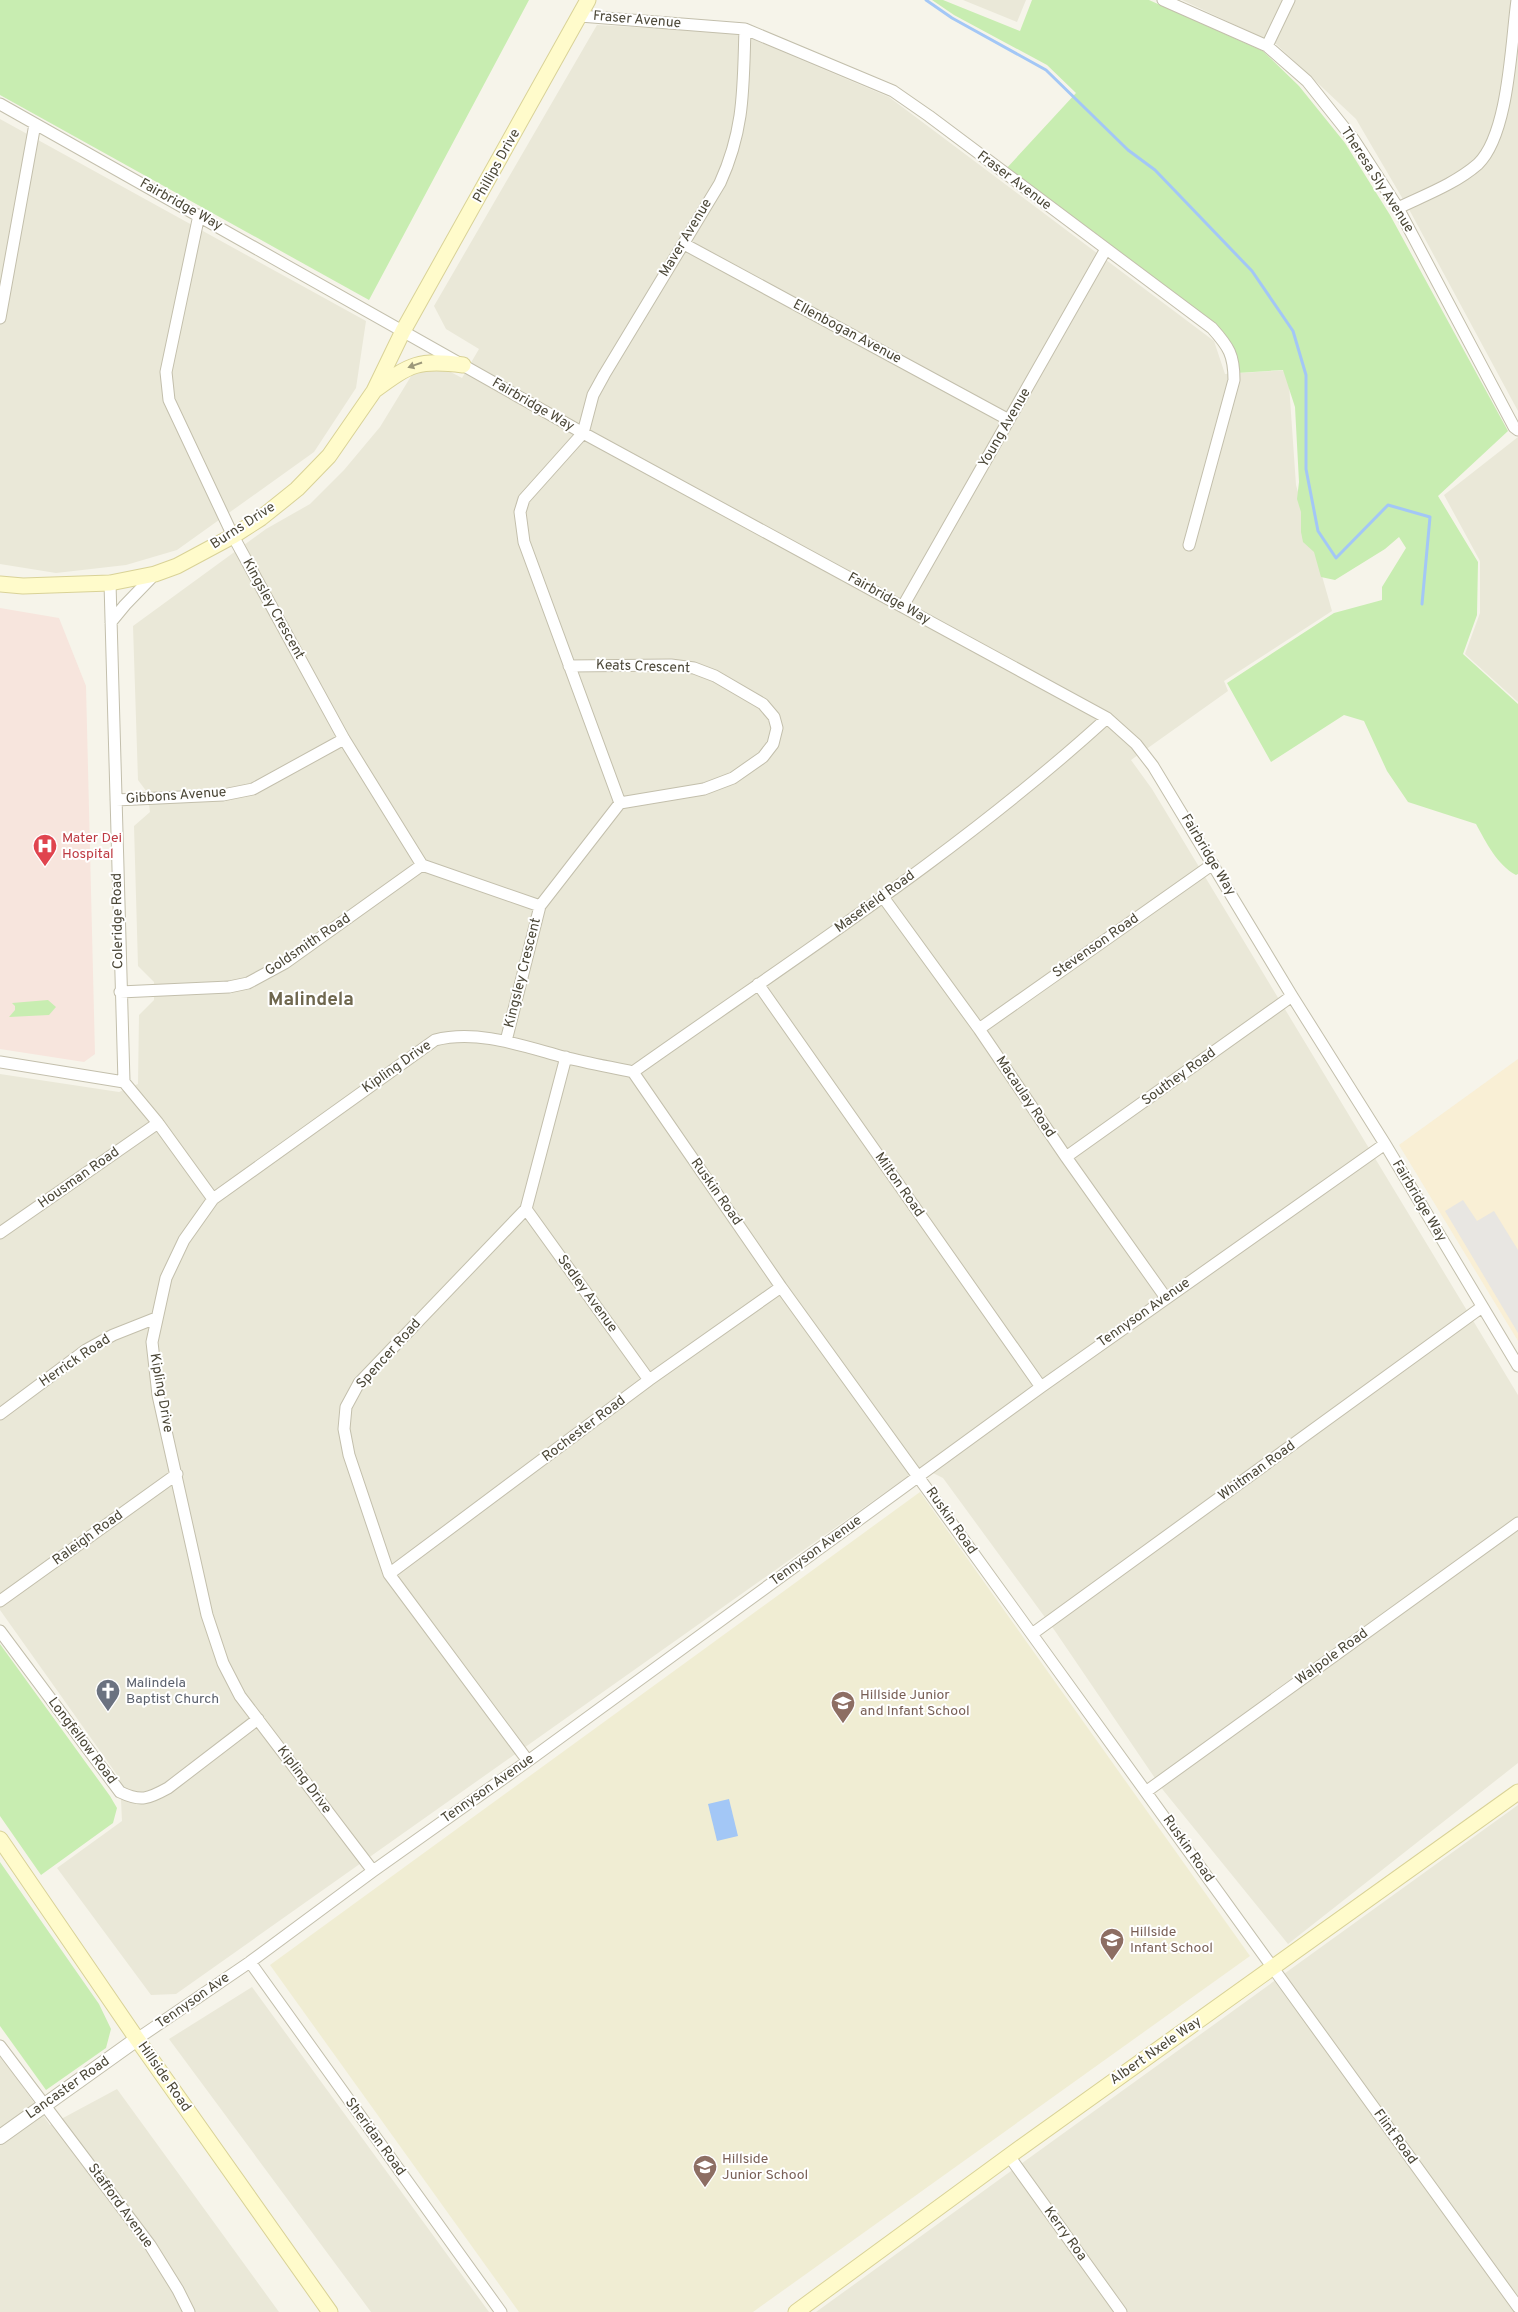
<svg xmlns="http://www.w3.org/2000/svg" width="1518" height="2312" font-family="Overpass,sans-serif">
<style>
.residential{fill:#eae8d8}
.commercial{fill:#f9efd5}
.education{fill:#f0edd3}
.medical{fill:#f7e5dd}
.green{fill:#c8edb1}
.parking{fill:#e8e6e2}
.water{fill:#a3c7f6}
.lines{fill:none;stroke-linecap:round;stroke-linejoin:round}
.stream{stroke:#a3c7f6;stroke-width:3}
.minor-casing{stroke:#c3bfac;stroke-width:13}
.tertiary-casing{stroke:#c3bfac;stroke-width:16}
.secondary-casing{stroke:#d9d297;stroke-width:17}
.minor{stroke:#fff;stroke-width:11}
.tertiary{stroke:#fff;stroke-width:14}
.secondary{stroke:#fffbcb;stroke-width:15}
.oneway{fill:#9c987a}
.labels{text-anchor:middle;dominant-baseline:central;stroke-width:4;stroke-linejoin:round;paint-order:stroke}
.street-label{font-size:14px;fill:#4b4737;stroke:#fff}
.health-label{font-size:14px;fill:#be3a42;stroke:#fff;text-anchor:start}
.worship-label{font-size:14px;fill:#5b616d;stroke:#fff;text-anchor:start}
.education-label{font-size:14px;fill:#785e54;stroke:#fff;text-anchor:start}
.district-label{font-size:19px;font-weight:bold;fill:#6f674e;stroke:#fff}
</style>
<rect width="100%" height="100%" fill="#f6f4ea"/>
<!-- residential -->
<path class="residential" d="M963 0H1026L1017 22Z
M1182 0H1518V411L1411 213 1356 119 1276 44Z
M597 25 738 33 889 97 1214 341 1225 374 1288 370 1296 485 1332 611 1224 681 1228 691 1131 760 1152 789 1518 1395V1763L1288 1944 1163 1790 1055 1631 943 1478 921 1467 176 1994 151 1995 57 1868 122 1821 120 1779 0 1610V1074L119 1092 138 1084 139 1015 154 1000V982L138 966 134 826 150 812 147 792 138 780 133 626 266 529 310 504 344 470 380 427 413 373 421 368 445 369 462 378 479 349 446 329 434 306Z
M0 119 366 321 356 388 314 452 177 550 126 565 56 573 0 564Z
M1518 437V702L1465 654 1480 613V561L1444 495Z
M1518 1805V2312H816Z
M252 1987 489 2312H371L169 2039Z
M0 2055 50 2125 117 2089 279 2312H0Z"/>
<!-- commercial -->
<path class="commercial" d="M1518 1059V1341L1399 1145Z"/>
<!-- education -->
<path class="education" d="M920 1492 1250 1956 753 2312H519L270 1965Z"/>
<!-- medical -->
<path class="medical" d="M0 608 59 618 86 686 95 1054 84 1062 0 1049Z"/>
<!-- green -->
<path class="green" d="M0 0H529L369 300 0 95Z
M932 0H943L1020 31 1032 0H1149L1263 51 1299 86 1345 143 1390 215 1508 431 1438 496 1478 562 1477 615 1463 654 1518 704V874L1516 875C1497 865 1486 842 1476 824L1408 802 1387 771 1364 721 1344 715 1271 762 1227 683 1334 613 1382 600V587L1406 548 1399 537 1385 549 1335 580 1321 577 1314 552 1303 542 1301 532V512L1297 499 1299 482 1295 407 1283 370 1237 373 1231 344 1005 170 1076 93 1047 65 954 15Z
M48 1000 56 1007 49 1015 9 1017 15 1010V1006L12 1003Z
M0 1644 110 1796 117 1808 113 1823 41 1875 0 1816Z
M0 1862 99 2004 111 2029 106 2048 46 2090 0 2026Z"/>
<!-- parking -->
<path class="parking" d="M1463 1200 1477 1221 1494 1211 1518 1250V1333L1445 1211Z"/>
<!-- water -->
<path class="water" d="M729 1799 738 1836 717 1841 708 1804Z"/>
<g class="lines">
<!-- stream -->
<path class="stream" d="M926 0 952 18 1046 70 1128 150 1155 170 1252 271 1293 331 1306 375V469L1318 531 1336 558 1388 505 1430 517 1422 604"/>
<defs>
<path id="minor" d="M1163 0 1267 46 1307 81 1354 140 1398 208 1514 427 1518 430
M580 16 745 29 893 91 929 116 1212 328C1229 347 1234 355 1234 380L1189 545
M1267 46 1289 0
M0 104 583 433 1107 718 1136 744 1153 766 1292 996 1385 1144 1518 1366
M1398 208C1425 195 1455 184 1478 164 1509 134 1511 43 1517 0
M199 215 166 372 169 400 233 536 344 739 422 865 540 906
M684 244 1009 420
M0 318 35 124
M110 583 124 1082 158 1123 213 1199
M903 606 1106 249
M111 622 125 605 155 574
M569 666 671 665 694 668 715 676 763 704 774 717 777 728 773 744 763 757 733 778 704 789 620 803
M116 800 223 795 253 789 344 739
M883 897 979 1029 1066 1157 1166 1298
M758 984 1041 1387
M120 992 229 987 248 983 285 963 422 865
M979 1029 1213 864
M506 1041 540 906 620 803 524 542 520 512 524 499 583 433 593 395 604 375 720 183C745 128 743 87 745 29
M0 1062 124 1082
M633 1072 781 1287 1518 2307
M633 1072C794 958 961 851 1107 718
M1066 1157 1292 996
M526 1209 649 1380
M0 1233 158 1123
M0 1414 86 1350 113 1335 156 1318
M389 1574 649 1380 781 1287
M0 1601 177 1474
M0 1631 120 1792C141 1802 148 1799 168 1788L258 1719
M1032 1634 1482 1307
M528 1761 389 1574 349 1455 344 1429 346 1407 359 1383 526 1209 566 1057
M1147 1791 1518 1523
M373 1871 240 1696 223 1663 207 1615 158 1395 152 1342 166 1278 184 1240 213 1199 435 1040C477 1029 523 1046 564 1057 587 1063 610 1067 633 1072
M250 1962 501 2312
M137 2039 250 1962 373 1871 528 1761 1041 1387 1385 1144
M0 2046 150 2245 178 2290 189 2312
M1009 2156 1121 2312"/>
<path id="tertiary" d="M0 2137 137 2039"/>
<path id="secondary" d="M375 390C410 364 419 359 463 365
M0 584 23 586 110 583 155 574 177 566 233 536 261 518 297 489 329 456 374 391 403 331 588 0
M0 1839 137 2039 330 2312
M796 2312 1009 2156 1518 1792"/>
</defs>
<!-- minor casing -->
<use href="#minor" class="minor-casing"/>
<!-- tertiary casing -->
<use href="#tertiary" class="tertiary-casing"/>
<!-- secondary casing -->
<use href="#secondary" class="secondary-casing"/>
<!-- minor -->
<use href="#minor" class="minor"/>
<!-- tertiary -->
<use href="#tertiary" class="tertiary"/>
<!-- secondary -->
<use href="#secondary" class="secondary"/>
</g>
<!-- one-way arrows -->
<defs><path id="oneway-solid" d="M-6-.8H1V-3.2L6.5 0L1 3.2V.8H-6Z" transform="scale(1.25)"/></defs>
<use class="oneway" href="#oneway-solid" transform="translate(415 365) rotate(161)"/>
<!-- icons -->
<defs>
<symbol id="hospital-pin" viewBox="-11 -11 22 30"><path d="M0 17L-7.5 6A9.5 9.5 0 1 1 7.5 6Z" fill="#e0444e" stroke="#fff"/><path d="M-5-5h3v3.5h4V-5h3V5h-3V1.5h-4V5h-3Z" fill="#fff"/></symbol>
<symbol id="church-pin" viewBox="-11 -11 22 30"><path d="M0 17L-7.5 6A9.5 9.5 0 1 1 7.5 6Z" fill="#6b7280" stroke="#fff"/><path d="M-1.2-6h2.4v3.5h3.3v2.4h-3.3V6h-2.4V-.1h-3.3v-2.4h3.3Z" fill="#fff"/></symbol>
<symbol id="school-pin" viewBox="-11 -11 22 30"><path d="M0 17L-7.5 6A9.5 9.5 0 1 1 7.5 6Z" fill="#8d6e63" stroke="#fff"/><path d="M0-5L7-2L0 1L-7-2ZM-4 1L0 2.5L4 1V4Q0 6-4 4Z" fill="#fff"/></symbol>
</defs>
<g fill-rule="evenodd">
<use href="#hospital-pin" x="31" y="832" width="28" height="38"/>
<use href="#church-pin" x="94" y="1677" width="28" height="38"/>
<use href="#school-pin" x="829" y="1689" width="28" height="38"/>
<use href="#school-pin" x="1098" y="1926" width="28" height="38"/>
<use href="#school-pin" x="691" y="2153" width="28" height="38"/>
</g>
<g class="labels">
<!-- street labels -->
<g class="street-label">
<text transform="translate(637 20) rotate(5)">Fraser Avenue</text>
<text transform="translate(497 166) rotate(-61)">Phillips Drive</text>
<text transform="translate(1377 180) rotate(57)">Theresa Sly Avenue</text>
<text transform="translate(1014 181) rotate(37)">Fraser Avenue</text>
<text transform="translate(181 205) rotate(29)">Fairbridge Way</text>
<text transform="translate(686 238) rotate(-59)">Maver Avenue</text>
<text transform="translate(847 332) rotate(28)">Ellenbogan Avenue</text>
<text transform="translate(533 405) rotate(30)">Fairbridge Way</text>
<text transform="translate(1005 428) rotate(-60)">Young Avenue</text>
<text transform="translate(243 526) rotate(-33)">Burns Drive</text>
<text transform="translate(889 599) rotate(29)">Fairbridge Way</text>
<text transform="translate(273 609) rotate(61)">Kingsley Crescent</text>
<text transform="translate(643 667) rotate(2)">Keats Crescent</text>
<text transform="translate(176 796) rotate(-4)">Gibbons Avenue</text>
<text transform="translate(1208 855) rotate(59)">Fairbridge Way</text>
<text transform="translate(875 902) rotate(-36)">Masefield Road</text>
<text transform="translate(118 921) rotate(-91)">Coleridge Road</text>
<text transform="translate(308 945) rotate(-34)">Goldsmith Road</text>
<text transform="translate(1096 946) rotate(-35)">Stevenson Road</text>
<text transform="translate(523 973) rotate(-76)">Kingsley Crescent</text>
<text transform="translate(397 1067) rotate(-35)">Kipling Drive</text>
<text transform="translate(1179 1077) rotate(-36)">Southey Road</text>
<text transform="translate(1025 1097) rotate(56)">Macaulay Road</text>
<text transform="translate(79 1178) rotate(-35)">Housman Road</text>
<text transform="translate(899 1185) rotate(55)">Milton Road</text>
<text transform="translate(716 1192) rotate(55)">Ruskin Road</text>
<text transform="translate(1419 1201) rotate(59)">Fairbridge Way</text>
<text transform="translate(587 1294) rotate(54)">Sedley Avenue</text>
<text transform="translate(1144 1313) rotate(-35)">Tennyson Avenue</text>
<text transform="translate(389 1354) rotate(-48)">Spencer Road</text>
<text transform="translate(75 1361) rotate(-34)">Herrick Road</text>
<text transform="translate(161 1393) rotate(80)">Kipling Drive</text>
<text transform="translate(584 1429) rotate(-37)">Rochester Road</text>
<text transform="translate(1257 1471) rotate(-36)">Whitman Road</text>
<text transform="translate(951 1521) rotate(55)">Ruskin Road</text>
<text transform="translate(88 1538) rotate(-36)">Raleigh Road</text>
<text transform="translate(816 1551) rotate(-36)">Tennyson Avenue</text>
<text transform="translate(1332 1657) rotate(-36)">Walpole Road</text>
<text transform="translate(82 1741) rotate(53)">Longfellow Road</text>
<text transform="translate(304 1780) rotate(53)">Kipling Drive</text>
<text transform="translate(488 1789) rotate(-35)">Tennyson Avenue</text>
<text transform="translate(1188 1849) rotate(55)">Ruskin Road</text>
<text transform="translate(193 2001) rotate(-35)">Tennyson Ave</text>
<text transform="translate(1156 2051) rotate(-35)">Albert Nxele Way</text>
<text transform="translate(164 2077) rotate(55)">Hillside Road</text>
<text transform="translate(68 2088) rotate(-35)">Lancaster Road</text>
<text transform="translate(375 2137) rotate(54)">Sheridan Road</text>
<text transform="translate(1395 2137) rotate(54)">Flint Road</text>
<text transform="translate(120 2206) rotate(54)">Stafford Avenue</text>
<text transform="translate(1065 2234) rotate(54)">Kerry Roa</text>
</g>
<!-- health labels -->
<g class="health-label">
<text x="62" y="838">Mater Dei<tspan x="62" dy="16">Hospital</tspan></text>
</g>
<!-- worship labels -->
<g class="worship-label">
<text x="126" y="1683">Malindela<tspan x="126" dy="16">Baptist Church</tspan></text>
</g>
<!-- education labels -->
<g class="education-label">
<text x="860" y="1695">Hillside Junior<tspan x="860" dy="16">and Infant School</tspan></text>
<text x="1130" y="1932">Hillside<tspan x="1130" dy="16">Infant School</tspan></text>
<text x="722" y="2159">Hillside<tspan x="722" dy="16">Junior School</tspan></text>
</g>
<!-- district labels -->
<g class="district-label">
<text x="311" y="1000">Malindela</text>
</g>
</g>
</svg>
